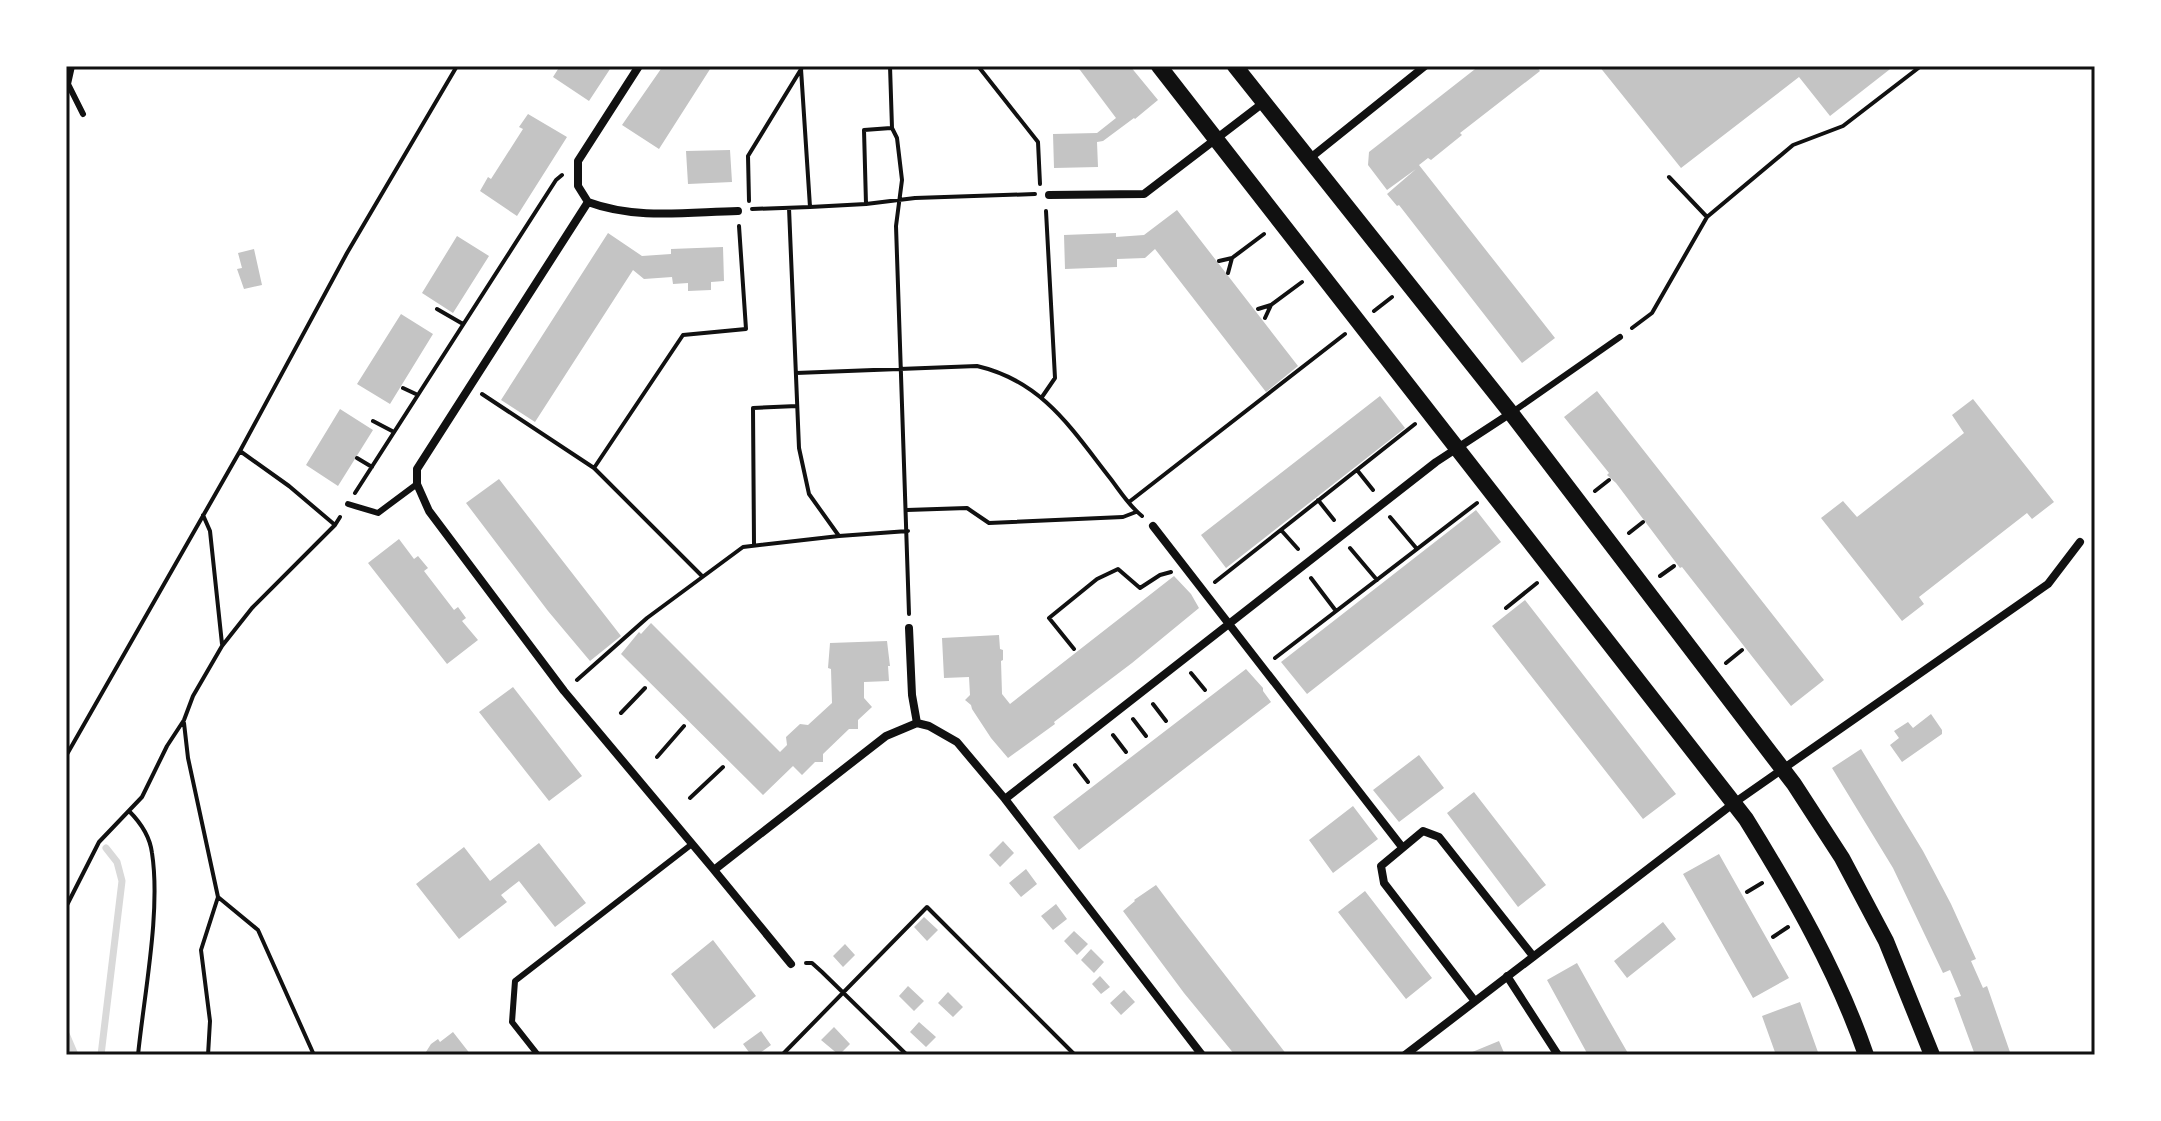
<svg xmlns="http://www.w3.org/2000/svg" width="2161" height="1121" font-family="'PT Serif',serif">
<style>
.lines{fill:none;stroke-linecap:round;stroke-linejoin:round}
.stream{stroke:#d9d9d9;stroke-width:7}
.building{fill:#c4c4c4}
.path{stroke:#111;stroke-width:4}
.service{stroke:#111;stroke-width:6}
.minor{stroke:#111;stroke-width:8}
.secondary{stroke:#111;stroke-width:16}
.neatline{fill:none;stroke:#111;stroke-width:3}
</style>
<rect width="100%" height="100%" fill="#fff"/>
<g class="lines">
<!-- stream -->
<path class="stream" d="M66 1034 75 1055
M101 1055 122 881 117 862 106 848"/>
</g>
<!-- building -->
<path class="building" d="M560 66H612L589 101 553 77Z
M663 66H712L659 149 622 125Z
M1077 66H1130L1158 100 1135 119 1134 118 1103 141 1097 142 1098 167 1054 168 1053 134 1097 133 1116 118Z
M1479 66H1536L1540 71 1460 133 1462 135 1431 160 1428 158 1419 165 1555 338 1522 363 1399 205 1397 206 1387 194 1416 169 1387 190 1368 165 1369 152Z
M1599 66H1894L1830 116 1799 77 1681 168Z
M528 114 567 137 517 216 480 191 488 177 491 179 523 129 519 127Z
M730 150 732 182 688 184 686 151Z
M1177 210 1298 366 1266 392 1155 249 1145 258 1117 259V267L1065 269 1064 235 1116 233V237L1144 235Z
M608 233 642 256 671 254V249L723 247 724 281 711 282V290L688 291V283L673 284 672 277 644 279 633 270 535 422 501 400Z
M457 236 489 256 453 313 422 293Z
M254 249 262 285 244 289 237 269 242 268 238 253Z
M401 314 433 334 390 404 357 384Z
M1597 391 1824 680 1791 706 1682 567 1680 568 1616 483 1607 475 1609 473 1564 417Z
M1380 396 1405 428 1226 568 1201 535Z
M1973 399 2054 502 2032 519 2027 513 1919 597 1924 604 1902 621 1821 518 1843 501 1857 517 1964 433 1952 415Z
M340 409 373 430 338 486 306 465Z
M499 479 621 636 590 661 548 611 466 503Z
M1476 510 1501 542 1307 694 1281 662Z
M399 539 414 559 418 556 428 568 424 571 454 610 458 607 466 618 462 621 478 640 447 664 368 563Z
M1174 576 1191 594 1199 608 1132 663 1054 722 1055 724 1008 758 991 738 972 709 971 705 965 700 970 695 969 677 944 678 942 638 999 635 1000 649 1003 650V660L1001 661 1002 694 1010 704Z
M1525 600 1676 794 1643 819 1492 626Z
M651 623 780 752 787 745 786 737 800 724 808 725 832 703 831 669 828 668 830 643 887 641 890 666H888L889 681 864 682V698L872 707 858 720V729H849L823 754V762H815L802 775 793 766 763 795 621 654 639 632 641 634Z
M1246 669 1263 688V691L1271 702 1079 850 1053 817Z
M513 687 582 776 549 801 479 712Z
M1931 714 1942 730V734L1902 762 1890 745 1899 738 1894 731 1908 722 1913 728Z
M1861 749 1923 851 1951 904 1976 959 1971 961 1983 988 1987 986 2011 1055H1975L1954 998 1961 996 1950 970 1943 973 1893 868 1832 768Z
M1419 755 1444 788 1399 822 1373 790Z
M1474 792 1546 885 1518 907 1447 813Z
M1353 806 1378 839 1333 873 1309 840Z
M1003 841 1014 853 1000 867 989 855Z
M539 843 586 903 555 927 519 881 501 895 507 902 459 939 416 884 464 847 490 881Z
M1719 854 1789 978 1753 998 1683 874Z
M1026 869 1037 884 1021 897 1009 883Z
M1156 885 1180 917 1287 1055H1235L1184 993 1123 911 1135 901 1134 900Z
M1365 891 1432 978 1406 999 1338 912Z
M1056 904 1067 919 1053 930 1041 916Z
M924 917 938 930 927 941 914 927Z
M1663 922 1676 939 1627 978 1614 961Z
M1074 931 1088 944 1077 955 1064 941Z
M713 940 756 996 714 1029 671 974Z
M845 944 855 955 843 967 833 956Z
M1091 949 1104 962 1094 973 1081 960Z
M1577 963 1606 1015 1629 1055H1588L1547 980Z
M1100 976 1110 987 1101 994 1092 984Z
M908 986 924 1001 914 1011 899 996Z
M1124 990 1135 1002 1121 1015 1110 1003Z
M948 992 963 1007 953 1017 938 1003Z
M1800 1002 1819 1055H1776L1762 1016Z
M919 1022 936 1037 926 1047 910 1032Z
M834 1027 850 1044 839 1055 821 1040Z
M761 1031 771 1045 757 1055H751L743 1044Z
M453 1032 471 1055H424L431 1044 438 1039 440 1042Z
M1499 1041 1505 1055H1465Z"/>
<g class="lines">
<!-- path -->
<path class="path" d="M890 66 892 128 897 138 902 180 896 226 909 614
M978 66 1038 142 1040 184
M1669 177 1707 217
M749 201 748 156 803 66
M866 204 864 130 891 128
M810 207 866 204 915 198 1035 194
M789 208 799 448 809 494 839 536 908 531
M752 209 810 207 801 69
M1232 258 1264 234
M1219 261 1232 258 1228 273
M1271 305 1302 282
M437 309 463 324
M1258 309 1271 305 1265 318
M1374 311 1392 297
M1632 328 1652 313 1707 217 1793 145 1843 126 1921 66
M796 373 977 366C1042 381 1071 428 1110 478 1120 491 1129 506 1142 516
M403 388 418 395
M482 394 594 468 702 576
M1042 397 1055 378 1046 211
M373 421 394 432
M240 451 289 486 335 525
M357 458 372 467
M594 468 683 335 746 329 739 226
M1357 470 1373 490
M1595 491 1609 480
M355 493 556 180 562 175
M1318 500 1334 520
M1129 502 1345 334
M907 510 967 508 989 523 1123 517 1136 512
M203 515 210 531 222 644
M1390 517 1417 549
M1281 530 1298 549
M1629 533 1643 522
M754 544 753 408 797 406
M1350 548 1377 580
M1660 576 1674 566
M1311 578 1336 611
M1215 582 1415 424
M1506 608 1537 583
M1074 649 1049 618 1097 579 1118 569 1140 588 1160 575 1171 572
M1275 658 1477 503
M1726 663 1742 650
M1191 673 1205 690
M577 680 647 618 743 547 839 536
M1153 704 1166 721
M621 713 645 688
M1133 719 1146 736
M184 723 188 758 218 897
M1113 735 1126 752
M66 756 240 451 347 253 457 66
M657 757 684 726
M1075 765 1088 782
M690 798 723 767
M129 811C140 822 150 837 152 853 161 911 144 995 138 1055
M1747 892 1762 883
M66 907 99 842 142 797 167 746 184 720 193 696 222 646 252 608 335 525 340 517
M1773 937 1788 927
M806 963H812L822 972 907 1055
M208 1055 210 1021 201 950 218 897 258 930 314 1055
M782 1055 927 907 1075 1055"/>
<!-- service -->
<path class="service" d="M72 66 68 84 83 114
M1514 411 1620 337
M348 504 378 513 417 484
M538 1055 512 1022 515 981 692 844"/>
<!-- minor -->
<path class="minor" d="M639 66 578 161V186L588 202 417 469V484L429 511 564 691 714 870
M1309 159 1425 66
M1049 195 1144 194 1263 103
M588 202C636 220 688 212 738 211
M1153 526 1402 847
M909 628 912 695 917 723
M1005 799 1436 462 1511 413
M791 964 714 870 886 736 917 723 929 726 957 742 1005 799 1202 1055
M1507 976 1558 1055
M1474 1000 1384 883 1381 866 1423 831 1439 837 1533 956
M1405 1055 1734 803 2048 584 2080 542"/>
<!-- secondary -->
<path class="secondary" d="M1159 66 1746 819C1793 895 1837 971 1866 1055
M1235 66 1511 413 1794 784 1842 858 1886 941 1932 1055"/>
</g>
<!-- border -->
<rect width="2161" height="1121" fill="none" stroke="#ffffff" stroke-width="136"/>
<rect x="68" y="68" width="2025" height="985" class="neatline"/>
</svg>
